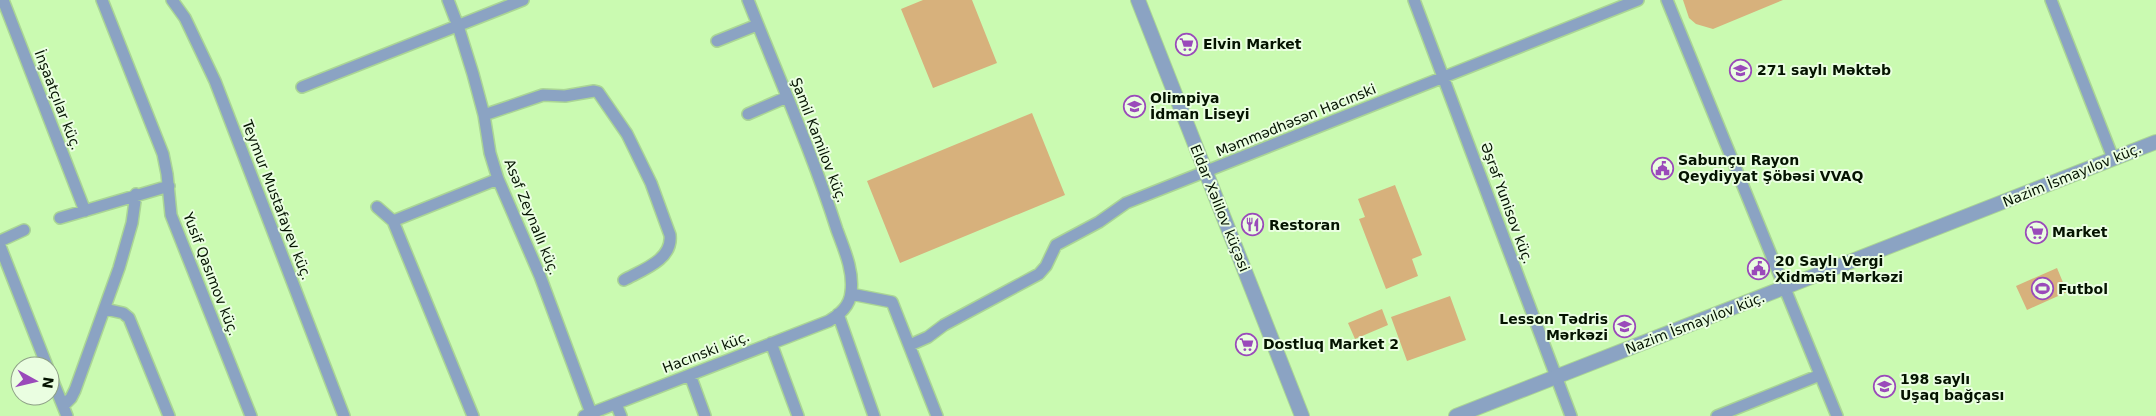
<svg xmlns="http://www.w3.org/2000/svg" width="2156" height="416" font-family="'DejaVu Sans',sans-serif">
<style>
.green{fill:#d7b17c}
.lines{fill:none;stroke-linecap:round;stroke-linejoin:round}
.minor-casing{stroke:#aad595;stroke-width:14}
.tertiary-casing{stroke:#aad595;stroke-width:16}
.minor{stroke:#8ba3c3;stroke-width:11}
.tertiary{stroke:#8ba3c3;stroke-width:14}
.labels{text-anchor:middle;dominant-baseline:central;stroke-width:4;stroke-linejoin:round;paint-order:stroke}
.poi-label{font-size:14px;font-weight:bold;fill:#041300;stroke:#eafee1;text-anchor:start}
.street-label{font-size:14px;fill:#041300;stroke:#eafee1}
</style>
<rect width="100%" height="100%" fill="#cafab1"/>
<!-- green -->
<path class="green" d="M923 0H972L997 63 933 88 901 9Z
M1683 0H1783L1713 29 1696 24 1689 18Z
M1032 113 1065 195 900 263 867 181Z
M1395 185 1422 255 1412 259 1418 276 1386 289 1359 219 1365 217 1358 199Z
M2057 268 2067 292 2027 310 2016 286Z
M1450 296 1466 340 1407 361 1391 317Z
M1382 309 1388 325 1355 339 1348 323Z"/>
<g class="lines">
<defs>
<path id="minor" d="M3 0 85 211
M102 0 163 154 167 174 171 215 251 416
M172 0 185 18 215 81 344 416
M448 0 458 26 473 74 484 115 490 153 498 179 540 276 591 413
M1414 0 1571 416
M1667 0 1837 416
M2051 0 2113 158
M717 41 757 25
M302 87 523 0
M748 114 787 97
M484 115 543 95 565 96 594 91 598 92 627 134 651 183 670 235C673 260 642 270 624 280
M377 207 393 221
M60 218 169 186
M0 241 24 230
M0 246 47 366
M851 294 892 302 937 416
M105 309 123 313 129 318 169 416
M838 314 874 416
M771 343 798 416
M910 345 928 337 944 325 1039 274 1046 266 1056 245 1099 222 1126 203 1638 0
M50 374 67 416
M690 375 705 416
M616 404 621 416
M63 406 71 398 75 390 119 268 132 223 136 194
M473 416 393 221 498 179
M584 416 829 321C840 314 850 306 851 292 854 271 844 249 837 230 812 152 778 76 748 0
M1717 416 1820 375"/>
<path id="tertiary" d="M1138 0 1302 416
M1456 416 2156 142"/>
</defs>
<!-- minor casing -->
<use href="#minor" class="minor-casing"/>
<!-- tertiary casing -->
<use href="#tertiary" class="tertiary-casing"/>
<!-- minor -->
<use href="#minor" class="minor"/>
<!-- tertiary -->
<use href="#tertiary" class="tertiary"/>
</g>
<!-- icons -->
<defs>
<symbol id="supermarket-ring" viewBox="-11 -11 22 22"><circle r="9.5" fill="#eafee1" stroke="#9a4aba" stroke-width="1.5"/><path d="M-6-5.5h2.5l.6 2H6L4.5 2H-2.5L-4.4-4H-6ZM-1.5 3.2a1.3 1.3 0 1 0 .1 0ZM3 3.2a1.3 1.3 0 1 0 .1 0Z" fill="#9a4aba"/></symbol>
<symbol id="school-ring" viewBox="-11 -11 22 22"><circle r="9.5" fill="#eafee1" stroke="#9a4aba" stroke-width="1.5"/><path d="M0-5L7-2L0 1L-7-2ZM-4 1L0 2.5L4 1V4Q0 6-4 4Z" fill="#9a4aba"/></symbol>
<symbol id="civic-ring" viewBox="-11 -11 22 22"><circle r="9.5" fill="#eafee1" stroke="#9a4aba" stroke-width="1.5"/><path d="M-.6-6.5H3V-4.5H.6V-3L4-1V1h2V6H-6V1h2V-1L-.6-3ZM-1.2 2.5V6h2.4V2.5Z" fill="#9a4aba"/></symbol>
<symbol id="restaurant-ring" viewBox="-11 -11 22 22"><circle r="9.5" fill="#eafee1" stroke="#9a4aba" stroke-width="1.5"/><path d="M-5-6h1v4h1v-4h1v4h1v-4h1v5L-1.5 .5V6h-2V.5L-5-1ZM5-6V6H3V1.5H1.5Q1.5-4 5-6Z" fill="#9a4aba"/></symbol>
<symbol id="stadium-ring" viewBox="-11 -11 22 22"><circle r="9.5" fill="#eafee1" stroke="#9a4aba" stroke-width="1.5"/><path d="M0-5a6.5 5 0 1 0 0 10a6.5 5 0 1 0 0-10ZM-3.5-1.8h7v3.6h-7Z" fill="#9a4aba"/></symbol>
</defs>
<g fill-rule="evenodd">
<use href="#supermarket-ring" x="1174" y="32" width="25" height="25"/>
<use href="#school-ring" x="1728" y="58" width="25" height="25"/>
<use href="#school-ring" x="1122" y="94" width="25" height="25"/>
<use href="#civic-ring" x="1650" y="156" width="25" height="25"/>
<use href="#restaurant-ring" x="1240" y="212" width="25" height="25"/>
<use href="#supermarket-ring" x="2024" y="220" width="25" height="25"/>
<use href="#civic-ring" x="1746" y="256" width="25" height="25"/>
<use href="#stadium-ring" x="2030" y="276" width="25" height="25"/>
<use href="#school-ring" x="1612" y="314" width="25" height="25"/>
<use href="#supermarket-ring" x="1234" y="332" width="25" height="25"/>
<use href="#school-ring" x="1872" y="374" width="25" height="25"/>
</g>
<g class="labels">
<!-- poi labels -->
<g class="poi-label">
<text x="1203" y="44">Elvin Market</text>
<text x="1757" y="70">271 saylı Məktəb</text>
<text x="1150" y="98">Olimpiya<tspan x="1150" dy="16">İdman Liseyi</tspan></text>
<text x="1678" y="160">Sabunçu Rayon<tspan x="1678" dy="16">Qeydiyyat Şöbəsi VVAQ</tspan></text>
<text x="1269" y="225">Restoran</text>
<text x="2052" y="232">Market</text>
<text x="1775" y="261">20 Saylı Vergi<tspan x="1775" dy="16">Xidməti Mərkəzi</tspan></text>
<text x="2058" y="289">Futbol</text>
<text x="1608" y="319" text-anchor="end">Lesson Tədris<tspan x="1608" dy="16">Mərkəzi</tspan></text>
<text x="1263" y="344">Dostluq Market 2</text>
<text x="1900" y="379">198 saylı<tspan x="1900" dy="16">Uşaq bağçası</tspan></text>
</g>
<!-- street labels -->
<g class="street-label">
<text transform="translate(58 100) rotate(69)">İnşaatçılar küç.</text>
<text transform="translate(1296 120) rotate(-22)">Məmmədhəsən Hacınski</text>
<text transform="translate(819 140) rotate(69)">Şamil Kamilov küç.</text>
<text transform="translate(2072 175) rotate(-22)">Nazim İsmayılov küç.</text>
<text transform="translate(277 200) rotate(69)">Teymur Mustafayev küç.</text>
<text transform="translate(1507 203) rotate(70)">Əşrəf Yunisov küç.</text>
<text transform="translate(1220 208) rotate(68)">Eldar Xəlilov küçəsi</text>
<text transform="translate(532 217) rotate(68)">Asəf Zeynallı küç.</text>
<text transform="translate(211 274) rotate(69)">Yusif Qasımov küç.</text>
<text transform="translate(1695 323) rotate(-21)">Nazim İsmayılov küç.</text>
<text transform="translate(706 352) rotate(-21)">Hacınski küç.</text>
</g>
</g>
<!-- north arrow -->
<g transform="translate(35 381) rotate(98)"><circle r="24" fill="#eafee1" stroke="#8ea087"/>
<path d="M0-4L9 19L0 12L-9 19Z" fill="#9a4aba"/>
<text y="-8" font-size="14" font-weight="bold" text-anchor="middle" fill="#041300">N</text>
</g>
</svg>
